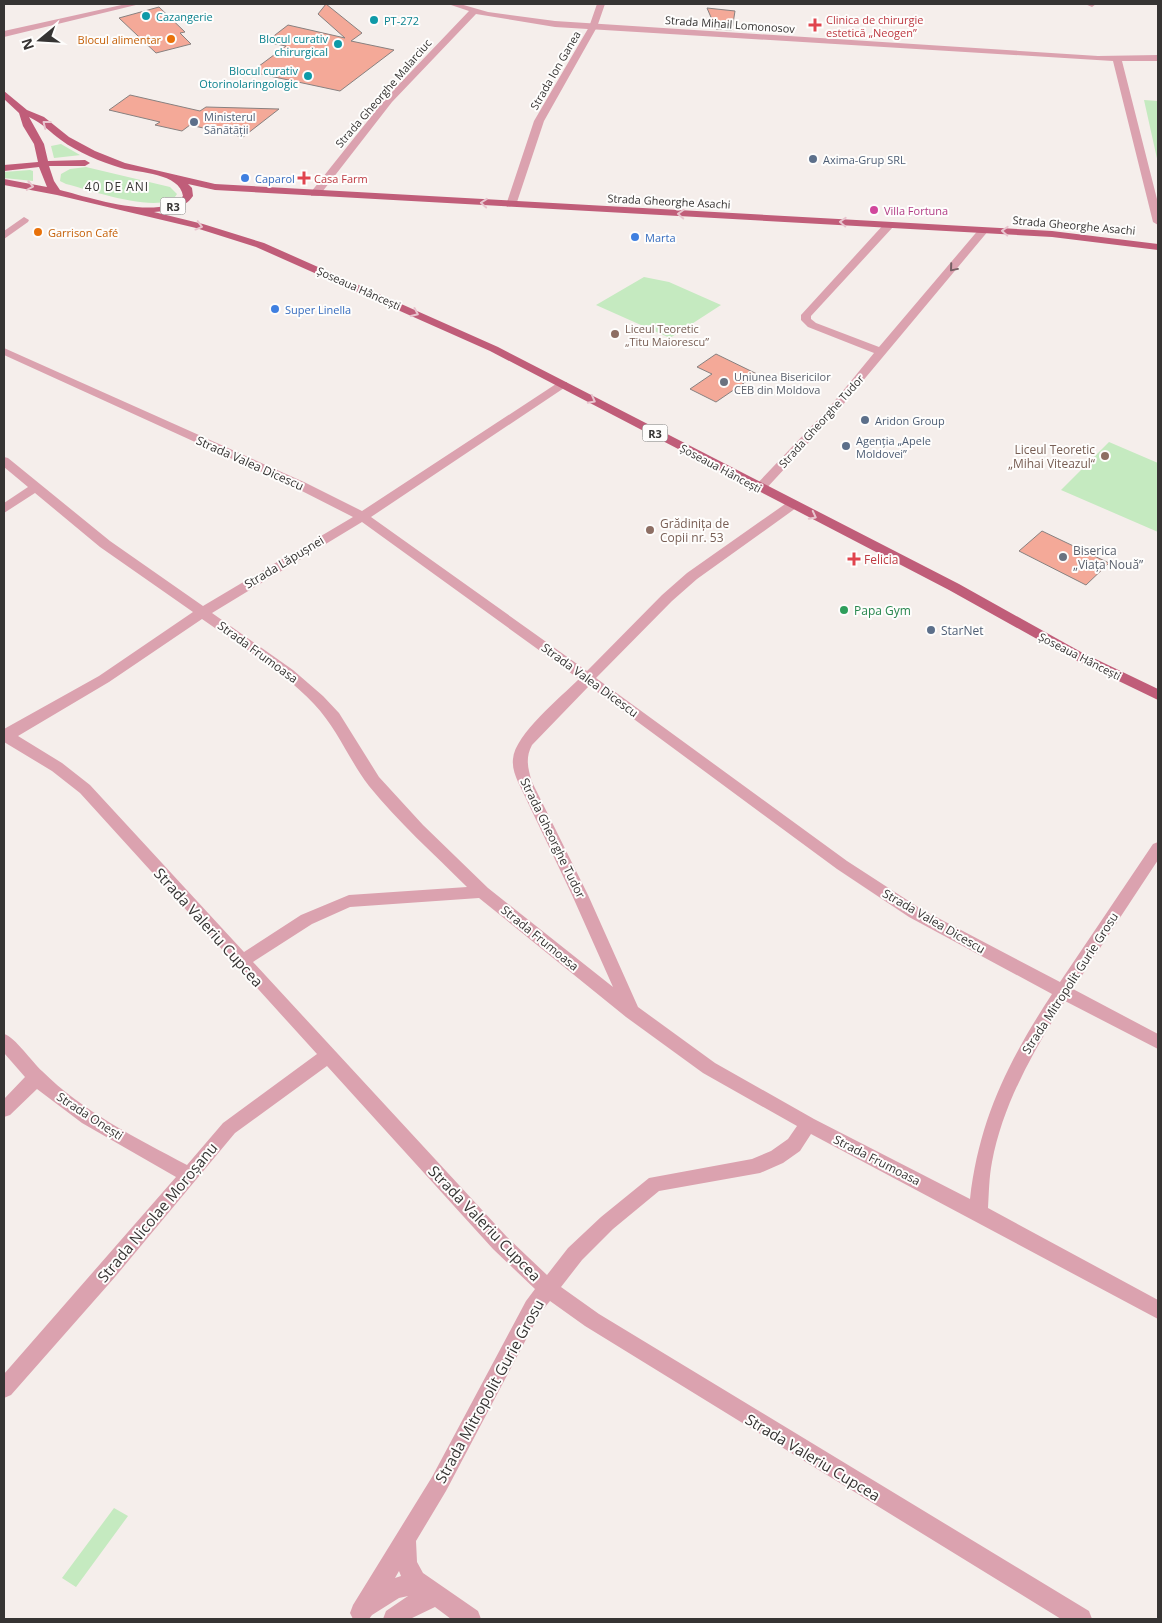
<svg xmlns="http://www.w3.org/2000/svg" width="1162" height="1623" font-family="'Open Sans',sans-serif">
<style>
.green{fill:#c5eac0}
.building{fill:#f4a998;stroke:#888180}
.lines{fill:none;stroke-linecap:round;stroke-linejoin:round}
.minor{fill:#dba2af;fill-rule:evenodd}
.tertiary{fill:#dba2af;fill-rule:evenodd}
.primary{fill:#c05d79;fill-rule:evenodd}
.oneway{stroke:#e8c5ce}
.oneway2{stroke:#786065}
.culture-dot{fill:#0f9aa8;stroke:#fefdfc;stroke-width:2}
.health-dot{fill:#e0444e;stroke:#fefdfc;stroke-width:2}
.food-dot{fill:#e8710a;stroke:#fefdfc;stroke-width:2}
.service-dot{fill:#5c6f8a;stroke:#fefdfc;stroke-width:2}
.shop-dot{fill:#3f7fe0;stroke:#fefdfc;stroke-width:2}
.hotel-dot{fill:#d1479c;stroke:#fefdfc;stroke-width:2}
.education-dot{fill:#8d6e63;stroke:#fefdfc;stroke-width:2}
.worship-dot{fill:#6b7280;stroke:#fefdfc;stroke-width:2}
.leisure-dot{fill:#2e9e5b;stroke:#fefdfc;stroke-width:2}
.labels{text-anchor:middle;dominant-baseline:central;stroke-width:4;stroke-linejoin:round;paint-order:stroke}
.far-culture-label{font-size:11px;fill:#0d838f;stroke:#fefdfc;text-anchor:start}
.far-health-label{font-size:11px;fill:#be3a42;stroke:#fefdfc;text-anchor:start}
.far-street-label{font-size:11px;fill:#363433;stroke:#fefdfc}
.far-food-label{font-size:11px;fill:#c56008;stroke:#fefdfc;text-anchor:end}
.far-service-label{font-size:11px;fill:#4e5e75;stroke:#fefdfc;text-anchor:start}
.far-shop-label{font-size:11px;fill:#366cbe;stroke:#fefdfc;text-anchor:start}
.shield{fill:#fefdfc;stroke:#72706f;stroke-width:1}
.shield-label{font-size:11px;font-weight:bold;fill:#363433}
.far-hotel-label{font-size:11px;fill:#b23c85;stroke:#fefdfc;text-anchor:start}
.far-education-label{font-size:11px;fill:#785e54;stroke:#fefdfc;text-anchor:start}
.far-worship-label{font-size:11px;fill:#5b616d;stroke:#fefdfc;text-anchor:start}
.far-quarter-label{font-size:12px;letter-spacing:1px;fill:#363433;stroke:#fefdfc}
.education-label{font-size:12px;fill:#785e54;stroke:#fefdfc;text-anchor:end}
.street-label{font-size:12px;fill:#363433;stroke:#fefdfc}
.worship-label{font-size:12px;fill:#5b616d;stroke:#fefdfc;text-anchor:start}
.health-label{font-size:12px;fill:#be3a42;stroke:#fefdfc;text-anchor:start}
.leisure-label{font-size:12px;fill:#27864d;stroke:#fefdfc;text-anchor:start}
.service-label{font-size:12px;fill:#4e5e75;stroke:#fefdfc;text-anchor:start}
.near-street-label{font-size:15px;fill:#363433;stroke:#fefdfc}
</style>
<rect width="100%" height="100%" fill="#f5eeeb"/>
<!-- green -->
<path class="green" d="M1144 100 1158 101V163Z
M61 144 80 155H81L54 158 51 146Z
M86 167 170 187 177 194C165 217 87 189 66 184L60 181 61 174 70 169Z
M30 170 33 171V181L4 178V172Z
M644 277 669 282 721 305 670 338 596 305Z
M1109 442 1158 463V532L1061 490Z
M114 1508 128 1516 76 1587 62 1578Z"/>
<!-- building -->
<path class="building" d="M326 4 362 33 351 41 394 50 340 91 251 72 286 46 266 42 288 25 345 38 318 14Z
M159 7 185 32 180 33 191 44 156 53 119 18Z
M707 8 735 11 732 30 716 29Z
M130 95 200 111 206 107 279 109 243 137 190 125 182 131 155 125 160 122 109 110Z
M716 354 757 374 716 402 690 389 712 374 697 367Z
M1042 531 1109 563 1086 585 1019 551Z"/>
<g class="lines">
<!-- minor -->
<path class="minor" d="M126 4H140L4 37V31Z
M448 4H460L488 12 555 21 1098 56 1158 55V61H1122L1158 203V225L1153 222 1113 61 555 27 476 14 392 102 319 196H311V192L386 98 469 11Z
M1085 4H1096L1092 7Z
M24 217 29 220 28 222 4 239V231Z
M889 222 894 225 893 227 811 316V319L816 323 879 347 980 228 989 230 836 413 763 492H755L753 489 755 486 828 409 874 353 808 327 801 320V315L885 223Z
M4 348 304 482 362 511 559 382H567V386L371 517 587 671 662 595 687 573 788 502H796L798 505 796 508 697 579 672 601 596 678 847 861 921 909 1060 982 1153 844 1158 842V860L1073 989 1158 1034V1049L1065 1001C1034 1050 1003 1103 992 1162 989 1177 989 1193 988 1208L1158 1300V1319L811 1134 800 1151 783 1163 760 1173 659 1191 613 1229 582 1260 561 1287 599 1314 1089 1611 1092 1619H1061L585 1326 550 1301 540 1313 446 1491 416 1541 417 1562 423 1573 478 1611 481 1619H451L435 1607 410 1619H383L386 1611 408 1596 399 1598 372 1615 369 1619H353L350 1613 353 1605 432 1477 526 1301 535 1289 493 1249 327 1066 235 1133 115 1277 11 1395 4 1398V1374L176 1177 82 1123 37 1089 10 1115 4 1117V1099L25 1077 4 1053V1034C15 1037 32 1062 42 1071 82 1111 136 1138 187 1165L223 1123 317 1054 80 793 52 771 4 742V729L99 676 193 612 100 547 35 493 4 513V503L28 487 4 467V457L8 458 110 541 203 606 353 517 296 488 4 355ZM362 522 579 679C561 697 515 734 513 759 512 767 515 775 518 782L572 895 613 987 488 888 423 825 379 777 339 713 323 696 293 670 212 613ZM202 619C240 646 282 670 314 704 337 728 349 760 369 786 398 822 434 854 467 887L349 895 301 915 244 952 90 785 62 763 18 736 109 682ZM589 686 837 869 909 917 1052 994C1009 1060 979 1119 970 1199L814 1119 715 1063 638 1007 588 895 532 782C528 769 525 758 532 745ZM479 898 626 1017 703 1073 797 1126 788 1139 771 1151 752 1159 649 1178 601 1217 568 1248 547 1275 507 1237 253 962 312 924 350 907ZM399 1571 401 1576 395 1578Z"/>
<!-- tertiary -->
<path class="tertiary" d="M597 4H605L597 27 544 121 516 205 507 207 506 205 534 121 589 27Z"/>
<!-- primary -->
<path class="primary" d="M4 91 27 110 44 117 69 137 95 151 125 163 215 184 1052 231 1158 244V250L1052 237 215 190 188 184 192 188 193 196C184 209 169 211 154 212L203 224 264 243 498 347 959 584 1081 652 1158 689V700L1071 658 949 590 490 351 256 247 196 228 57 195 4 185V179L47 187 39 167 4 171V165L38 162 34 144 23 126 19 113 4 99ZM29 117C42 123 50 132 61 140 77 152 101 162 121 168 139 173 180 173 183 196 161 222 88 197 60 190L54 181 49 166H85L90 163 85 160 48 161 44 144Z"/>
</g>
<!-- one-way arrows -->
<defs><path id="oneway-chevron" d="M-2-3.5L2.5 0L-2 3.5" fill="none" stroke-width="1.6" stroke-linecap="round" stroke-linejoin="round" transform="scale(1.25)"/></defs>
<g class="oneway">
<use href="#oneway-chevron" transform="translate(46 124) rotate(-142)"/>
<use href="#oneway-chevron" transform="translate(30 186) rotate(10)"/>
<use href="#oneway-chevron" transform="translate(484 203) rotate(-176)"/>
<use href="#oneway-chevron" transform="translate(681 214) rotate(-177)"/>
<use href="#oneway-chevron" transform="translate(843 222) rotate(-177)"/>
<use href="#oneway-chevron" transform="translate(199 226) rotate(15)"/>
<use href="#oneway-chevron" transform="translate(1005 231) rotate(-177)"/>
<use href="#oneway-chevron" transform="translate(415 313) rotate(24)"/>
<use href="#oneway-chevron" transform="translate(592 400) rotate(28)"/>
<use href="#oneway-chevron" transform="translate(813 516) rotate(27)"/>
</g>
<use class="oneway2" href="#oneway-chevron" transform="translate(953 268) rotate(130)"/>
<!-- markers -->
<g class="culture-dot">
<circle cx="146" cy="16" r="5"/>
<circle cx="374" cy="20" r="5"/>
<circle cx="338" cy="44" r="5"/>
<circle cx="308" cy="76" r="5"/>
</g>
<g class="health-dot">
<path d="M812.5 17.5h5v5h5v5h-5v5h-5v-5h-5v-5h5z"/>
<path d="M301.5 170.5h5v5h5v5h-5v5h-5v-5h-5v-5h5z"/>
<path d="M851.5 551.5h5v5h5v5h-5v5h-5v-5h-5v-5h5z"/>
</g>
<g class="food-dot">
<circle cx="171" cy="39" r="5"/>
<circle cx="38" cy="232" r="5"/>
</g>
<g class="service-dot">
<circle cx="194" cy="122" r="5"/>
<circle cx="813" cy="159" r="5"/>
<circle cx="865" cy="420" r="5"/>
<circle cx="846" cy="446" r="5"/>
<circle cx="931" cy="630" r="5"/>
</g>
<g class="shop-dot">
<circle cx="245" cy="178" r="5"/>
<circle cx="635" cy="237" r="5"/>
<circle cx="275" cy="309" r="5"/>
</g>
<circle class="hotel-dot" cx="874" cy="210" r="5"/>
<g class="education-dot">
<circle cx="615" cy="334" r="5"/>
<circle cx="1105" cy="456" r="5"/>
<circle cx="650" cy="530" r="5"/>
</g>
<g class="worship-dot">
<circle cx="724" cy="382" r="5"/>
<circle cx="1063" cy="557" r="5"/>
</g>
<circle class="leisure-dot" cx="844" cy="610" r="5"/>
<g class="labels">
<!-- far-culture labels -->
<g class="far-culture-label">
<text x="156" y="16">Cazangerie</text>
<text x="384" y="20">PT-272</text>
<text x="328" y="38" text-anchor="end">Blocul curativ<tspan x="328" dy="13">chirurgical</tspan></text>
<text x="298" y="70" text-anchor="end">Blocul curativ<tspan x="298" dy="13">Otorinolaringologic</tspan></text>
</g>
<!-- far-health labels -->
<g class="far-health-label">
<text x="826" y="19">Clinica de chirurgie<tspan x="826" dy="13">estetică „Neogen”</tspan></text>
<text x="314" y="178">Casa Farm</text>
</g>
<!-- far-street labels -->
<g class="far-street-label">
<text transform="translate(730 24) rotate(4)">Strada Mihail Lomonosov</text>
<text transform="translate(555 70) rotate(-60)">Strada Ion Ganea</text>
<text transform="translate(383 93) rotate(-49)">Strada Gheorghe Malarciuc</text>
<text transform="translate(669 201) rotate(3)">Strada Gheorghe Asachi</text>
<text transform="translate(1074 225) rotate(5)">Strada Gheorghe Asachi</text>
<text transform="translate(359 288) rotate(24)">Șoseaua Hâncești</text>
<text transform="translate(821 421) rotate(-48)">Strada Gheorghe Tudor</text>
<text transform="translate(721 468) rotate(28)">Șoseaua Hâncești</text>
<text transform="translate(1080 656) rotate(27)">Șoseaua Hâncești</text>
</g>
<!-- far-food labels -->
<g class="far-food-label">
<text x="161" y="39">Blocul alimentar</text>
<text x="48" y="232" text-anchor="start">Garrison Café</text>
</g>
<!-- far-service labels -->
<g class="far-service-label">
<text x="204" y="116">Ministerul<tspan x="204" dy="13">Sănătății</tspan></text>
<text x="823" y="159">Axima-Grup SRL</text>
<text x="875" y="420">Aridon Group</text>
<text x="856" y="440">Agenția „Apele<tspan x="856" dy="13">Moldovei”</tspan></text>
</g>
<!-- far-shop labels -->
<g class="far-shop-label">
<text x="255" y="178">Caparol</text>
<text x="645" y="237">Marta</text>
<text x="285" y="309">Super Linella</text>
</g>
<!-- shield labels -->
<g class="shield">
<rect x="160.5" y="197.5" width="25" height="17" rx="4"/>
<rect x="642.5" y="424.5" width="25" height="17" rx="4"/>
</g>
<g class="shield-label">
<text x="173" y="206">R3</text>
<text x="655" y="433">R3</text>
</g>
<!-- far-hotel labels -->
<g class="far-hotel-label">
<text x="884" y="210">Villa Fortuna</text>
</g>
<!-- far-education labels -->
<g class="far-education-label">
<text x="625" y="328">Liceul Teoretic<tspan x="625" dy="13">„Titu Maiorescu”</tspan></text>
</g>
<!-- far-worship labels -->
<g class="far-worship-label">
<text x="734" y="376">Uniunea Bisericilor<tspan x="734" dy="13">CEB din Moldova</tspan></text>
</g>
<!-- far-quarter labels -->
<g class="far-quarter-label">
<text x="117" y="186">40 DE ANI</text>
</g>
<!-- education labels -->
<g class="education-label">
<text x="1095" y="449">Liceul Teoretic<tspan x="1095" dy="14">„Mihai Viteazul“</tspan></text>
<text x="660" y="523" text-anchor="start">Grădinița de<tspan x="660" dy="14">Copii nr. 53</tspan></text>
</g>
<!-- street labels -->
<g class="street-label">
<text transform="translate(250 463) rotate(24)">Strada Valea Dicescu</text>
<text transform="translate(284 562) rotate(-31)">Strada Lăpușnei</text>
<text transform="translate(258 652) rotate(36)">Strada Frumoasa</text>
<text transform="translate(590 680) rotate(36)">Strada Valea Dicescu</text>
<text transform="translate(553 838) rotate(64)">Strada Gheorghe Tudor</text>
<text transform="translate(934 921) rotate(30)">Strada Valea Dicescu</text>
<text transform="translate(540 938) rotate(39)">Strada Frumoasa</text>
<text transform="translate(1070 983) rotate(-57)">Strada Mitropolit Gurie Grosu</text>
<text transform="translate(90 1116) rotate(33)">Strada Onești</text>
<text transform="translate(877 1160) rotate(27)">Strada Frumoasa</text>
</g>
<!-- worship labels -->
<g class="worship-label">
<text x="1073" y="550">Biserica<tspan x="1073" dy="14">„Viața Nouă”</tspan></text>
</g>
<!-- health labels -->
<g class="health-label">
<text x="864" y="559">Felicia</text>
</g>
<!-- leisure labels -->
<g class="leisure-label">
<text x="854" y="610">Papa Gym</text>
</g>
<!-- service labels -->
<g class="service-label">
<text x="941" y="630">StarNet</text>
</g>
<!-- near-street labels -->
<g class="near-street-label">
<text transform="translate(209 927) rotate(48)">Strada Valeriu Cupcea</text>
<text transform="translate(157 1212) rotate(-50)">Strada Nicolae Moroșanu</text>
<text transform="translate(485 1223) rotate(46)">Strada Valeriu Cupcea</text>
<text transform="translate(489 1391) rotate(-61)">Strada Mitropolit Gurie Grosu</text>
<text transform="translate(813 1457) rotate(31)">Strada Valeriu Cupcea</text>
</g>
</g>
<!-- border -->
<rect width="1162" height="1623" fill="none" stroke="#363433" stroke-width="10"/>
<!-- north arrow -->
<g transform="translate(40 40) rotate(252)" stroke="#fefdfc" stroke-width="4" paint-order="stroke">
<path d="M0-4L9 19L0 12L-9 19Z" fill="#363433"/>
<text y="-8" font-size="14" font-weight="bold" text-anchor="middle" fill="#363433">N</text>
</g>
</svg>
